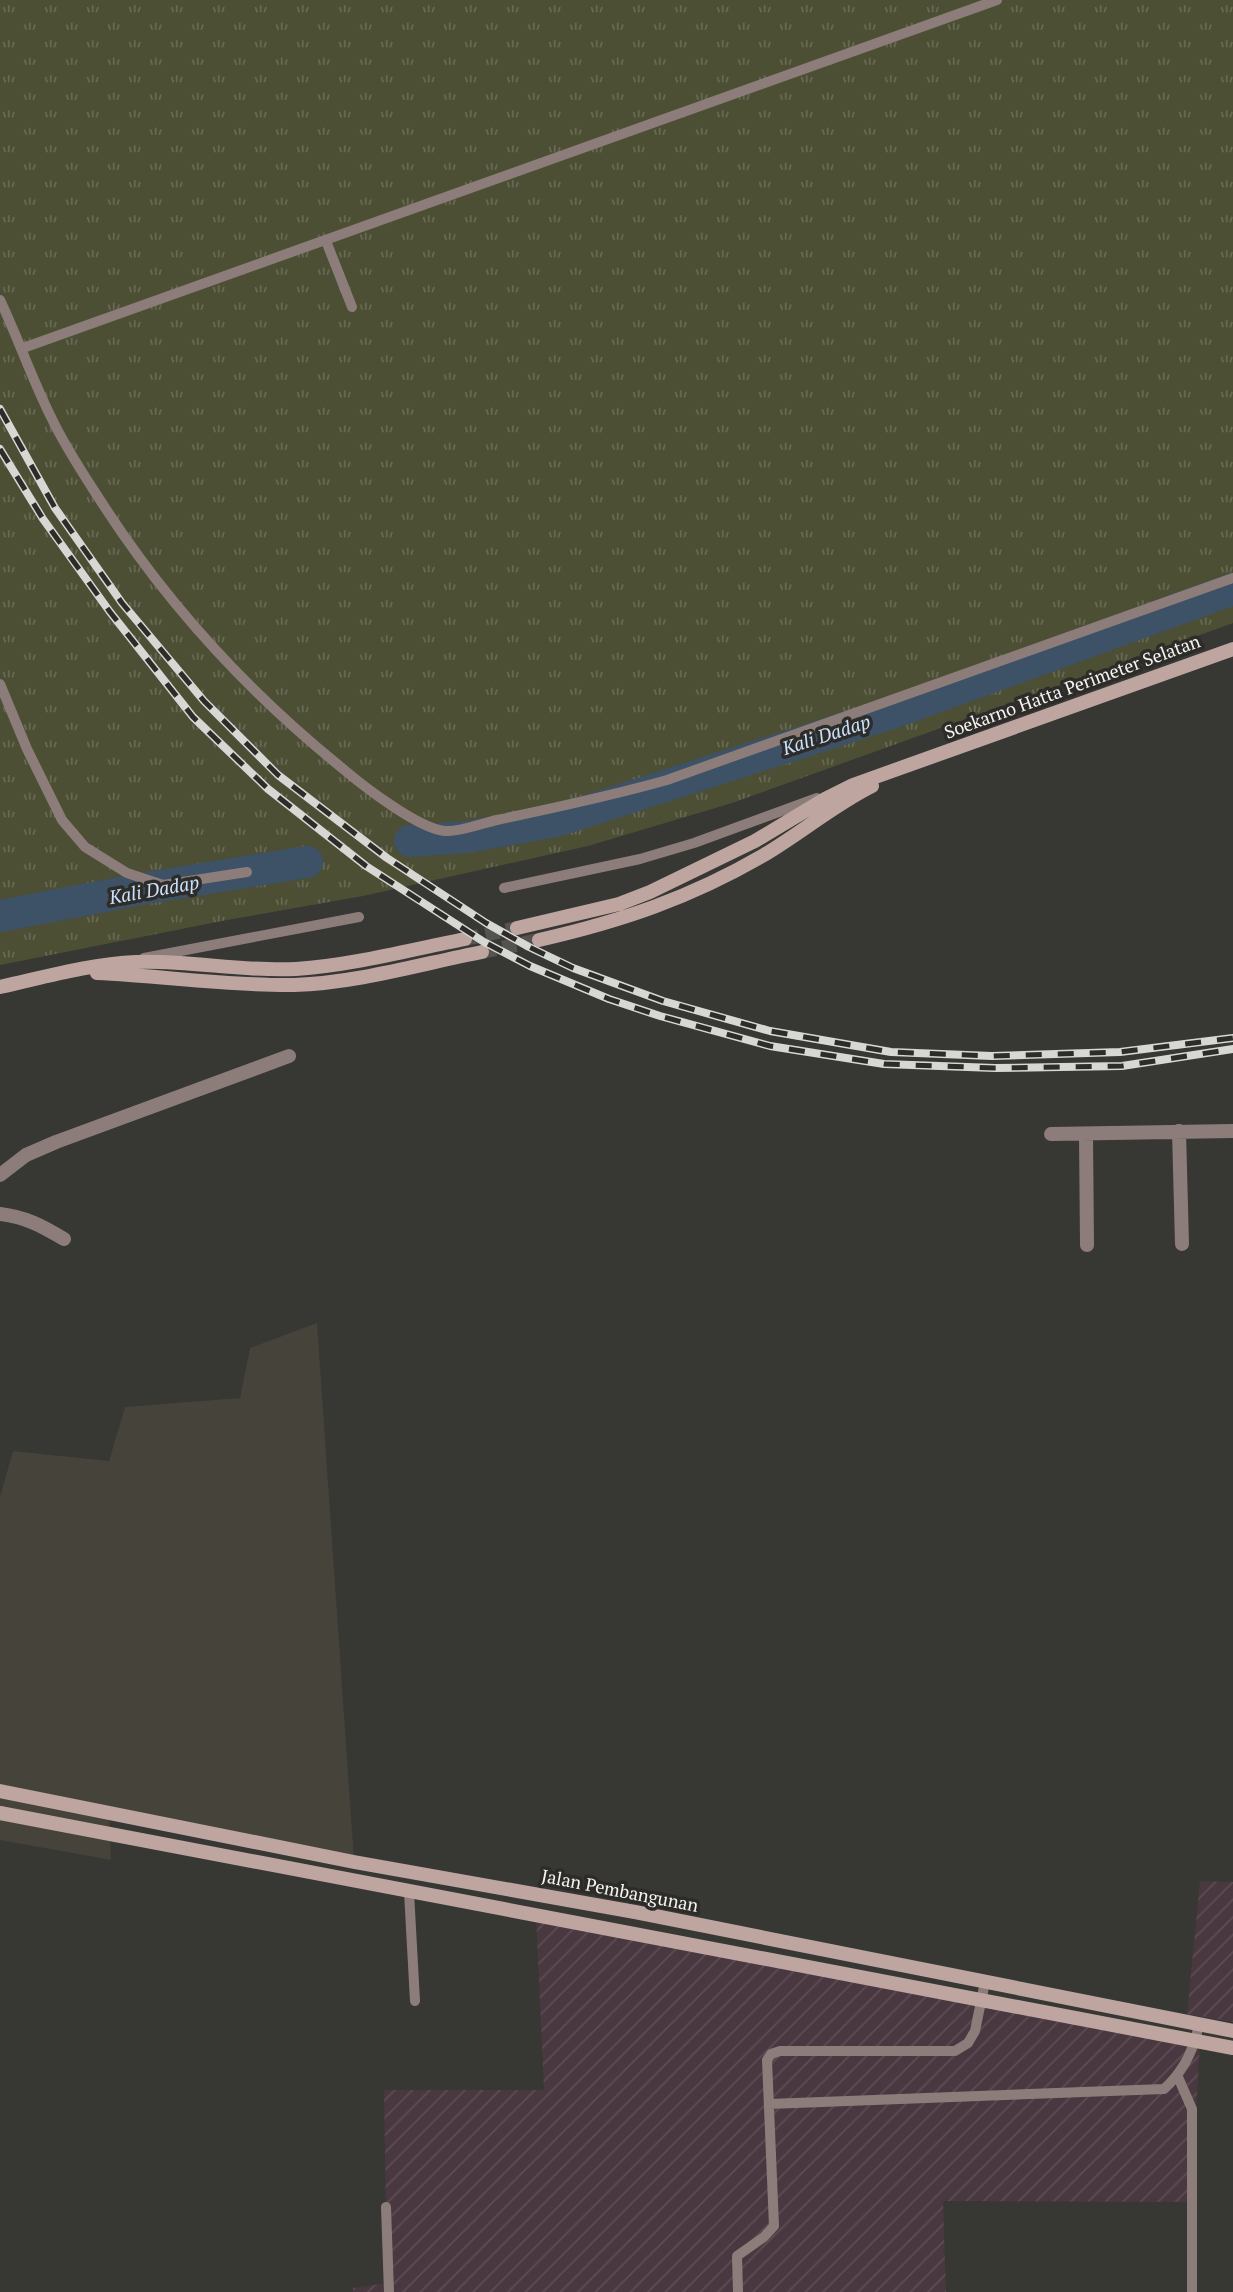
<svg xmlns="http://www.w3.org/2000/svg" width="1233" height="2292" font-family="'PT Serif',serif">
<style>
.built{fill:#45433a}
.industrial{fill:url(#industrial-furrows)}
.grass{fill:url(#grass-tufts)}
.lines{fill:none;stroke-linecap:round;stroke-linejoin:round}
.river{stroke:#3d5167;stroke-width:32}
.secondary-tunnel{stroke:#545350;stroke-width:14;stroke-dasharray:14 7;stroke-linecap:butt}
.lane{stroke:#8d7d7a;stroke-width:10}
.street{stroke:#8d7d7a;stroke-width:14}
.secondary{stroke:#bea5a0;stroke-width:14}
.rail-casing{stroke:#d7d7d4;stroke-width:8}
.rail{stroke:#2d2c29;stroke-width:5;stroke-dasharray:16;stroke-linecap:butt}
.labels{text-anchor:middle;dominant-baseline:central;stroke-width:7;stroke-linejoin:round;paint-order:stroke}
.street-label{font-size:18px;fill:#f5f4f2;stroke:#2d2c29}
.water-label{font-size:19px;font-style:italic;fill:#cae1fc;stroke:#2d2c29}
</style>
<defs>
<pattern id="industrial-furrows" width="10" height="10" patternUnits="userSpaceOnUse" patternTransform="scale(1.75)"><rect width="10" height="10" fill="#4a3841"/><path d="M-1 1l2-2M0 10L10 0M9 11l2-2" fill="none" stroke="#5c4c54"/></pattern>
<pattern id="grass-tufts" width="24" height="20" patternUnits="userSpaceOnUse" patternTransform="scale(1.75)"><rect width="24" height="20" fill="#4d4f35"/><path d="M3 7l-1-3M5 7V3M7 7l1-3M15 17l-1-3M17 17v-4M19 17l1-3" fill="none" stroke="#676953"/></pattern>
</defs>
<rect width="100%" height="100%" fill="#373733"/>
<!-- built -->
<path class="built" d="M317 1323 354 1860 109 1815 111 1860 0 1840V1497L13 1451 109 1461 125 1407 240 1398 250 1348Z"/>
<!-- industrial -->
<path class="industrial" d="M1200 1881 1233 1882V2022L1187 2014Z
M536 1916 1200 2042 1191 2202 943 2201 946 2292H353V2288L387 2283 384 2090H544Z"/>
<!-- grass -->
<path class="grass" d="M0 0H1233V623L732 803 588 846 363 896 227 920 0 965Z"/>
<g class="lines">
<!-- river -->
<path class="river" d="M410 841 467 837 556 821 895 712 1233 589
M0 916 141 889 307 862"/>
<!-- secondary-tunnel -->
<path class="secondary-tunnel" d="M465 939 517 928
M482 952 539 940"/>
<!-- lane -->
<path class="lane" d="M326 241 352 307
M0 300C18 338 32 379 51 417 65 447 84 475 102 503 167 604 248 692 342 768 363 786 419 829 445 831 459 832 483 823 497 820 554 808 611 796 667 780L1233 578
M23 348 997 0
M0 684 27 749 62 820 85 847 127 873 163 885 247 872
M504 888 640 859 694 843 817 798
M144 958 359 917
M409 1892 415 2001
M1178 2077 1192 2109V2292
M769 2104 1164 2089C1183 2072 1194 2050 1199 2024
M386 2207 389 2292
M738 2292 737 2256 764 2237 774 2226 767 2060 771 2054 780 2051H955L968 2043 975 2031 985 1982"/>
<!-- street -->
<path class="street" d="M1179 1131 1182 1244
M1051 1134 1233 1131
M1086 1135 1087 1245
M0 1175 26 1155 56 1142 289 1056
M0 1214C26 1217 42 1226 64 1239"/>
<!-- secondary -->
<path class="secondary" d="M517 928 619 904 650 892 755 841 825 799 853 785 1233 649
M539 940C622 921 690 898 764 855 801 833 834 805 872 786
M97 973C163 976 228 986 294 985 357 983 421 964 482 952
M0 987C45 977 90 964 136 962 190 960 243 972 296 969 353 965 409 950 465 939
M0 1791 354 1862 635 1912 1233 2031
M0 1813 1233 2048"/>
<defs>
<path id="rail" d="M0 409 55 508 122 603 204 701 278 775 387 858 486 923 529 947 573 968 663 1001 770 1031 891 1052 992 1056 1120 1052 1233 1038
M0 449 43 519 110 612 193 717 268 789 366 866 484 942 530 966 609 999 660 1016 770 1046 884 1064 995 1068 1122 1066 1233 1049"/>
</defs>
<!-- rail casing -->
<use href="#rail" class="rail-casing"/>
<!-- rail -->
<use href="#rail" class="rail"/>
</g>
<g class="labels">
<!-- street labels -->
<g class="street-label">
<text transform="translate(1072 686) rotate(-20)">Soekarno Hatta Perimeter Selatan</text>
<text transform="translate(620 1890) rotate(11)">Jalan Pembangunan</text>
</g>
<!-- water labels -->
<g class="water-label">
<text transform="translate(826 734) rotate(-18)">Kali Dadap</text>
<text transform="translate(154 889) rotate(-10)">Kali Dadap</text>
</g>
</g>
</svg>
